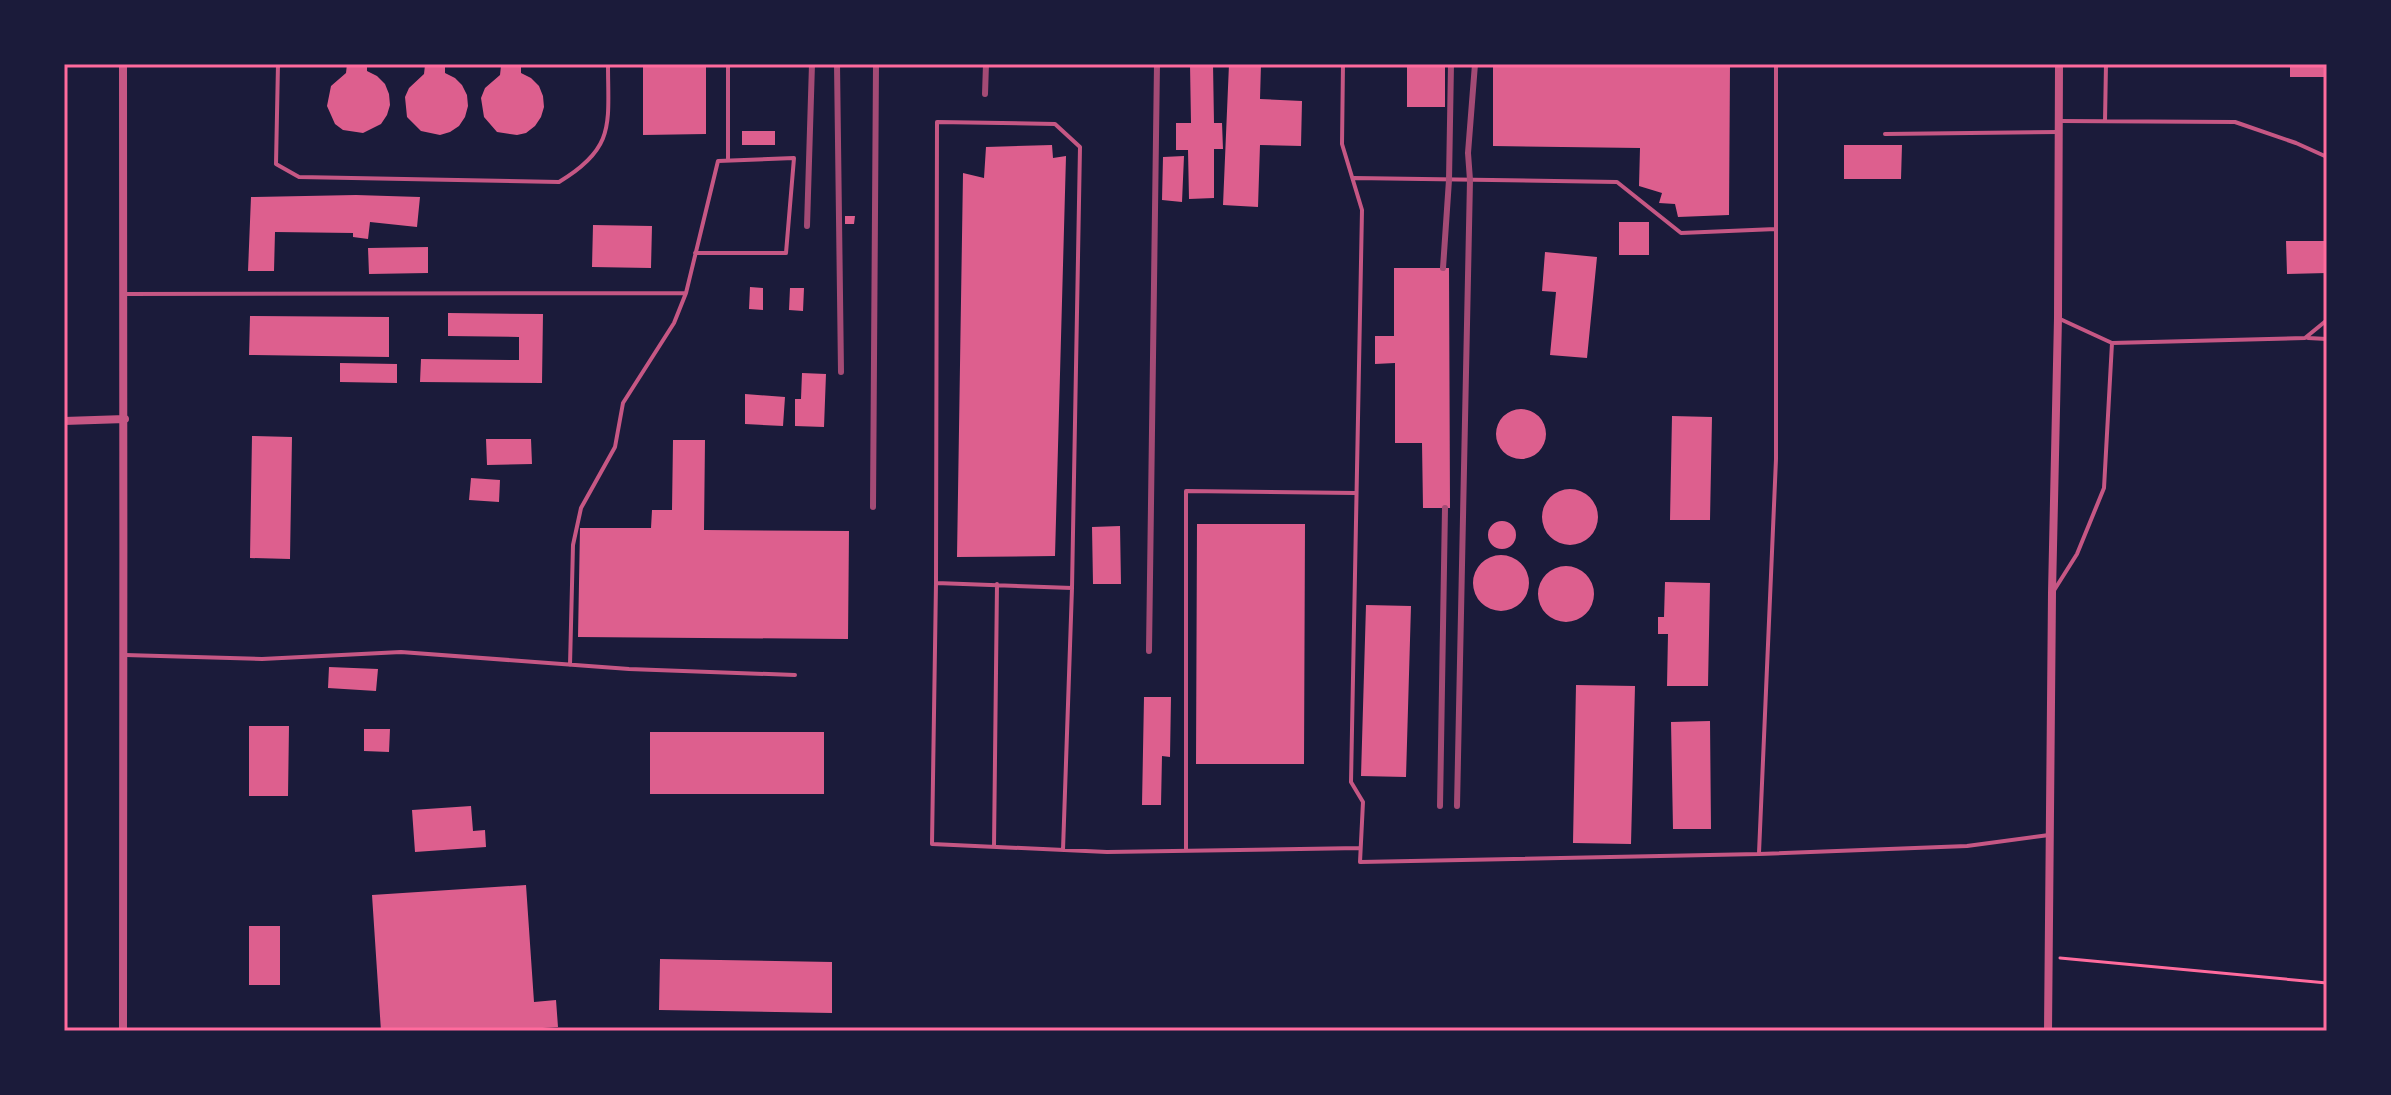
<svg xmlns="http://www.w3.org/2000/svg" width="2391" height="1095" font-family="Raleway,sans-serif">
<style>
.building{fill:#dd5f8e}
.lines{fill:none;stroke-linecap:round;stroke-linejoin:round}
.path{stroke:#ff6b9d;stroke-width:3}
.service{stroke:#c65784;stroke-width:4}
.minor{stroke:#c65784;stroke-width:8}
.rail{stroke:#a44b75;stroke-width:6}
.neatline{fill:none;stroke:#ff6b9d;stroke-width:3}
</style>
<rect width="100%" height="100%" fill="#1b1b3a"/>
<!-- building -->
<path class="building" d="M347 64 367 65V71L377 76 385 84 389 94 390 105 387 115 381 124 363 133 343 130 335 124 327 106 331 86 346 73Z
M643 64H706V134L643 135Z
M1190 64H1213L1214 123H1222L1223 149H1214V198L1189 199 1188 150H1176V123H1191Z
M1229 64H1261L1260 99 1302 101 1301 146 1260 145 1258 207 1223 205Z
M1407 64H1445V107H1407Z
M1493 64H1730L1729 215 1678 217 1675 204 1659 203 1662 193 1639 186 1640 148 1493 146Z
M2290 64H2327V77H2290Z
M425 65 445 66V73L455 78 462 85 467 95 468 106 465 117 459 126 450 132 440 135 421 131 407 117 405 97 409 88 424 74Z
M501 66 521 67V73L531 78 539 86 543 96 544 107 541 117 535 126 526 133 517 135 497 132 484 117 481 98 485 88 500 75Z
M742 131H775V145H742Z
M1052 145 1053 158 1066 156 1055 556 957 557 963 173 984 178 986 147Z
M1844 145H1902L1901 179H1844Z
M1184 156 1182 202 1162 200 1163 157Z
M356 195 420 197 417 227 370 222 368 239 353 237V233L275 232 274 271H248L251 197Z
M845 216H855L854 224H845Z
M1619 222H1649V255H1619Z
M593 225 652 226 651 268 592 267Z
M2286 241H2327V273L2287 274Z
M428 247V273L369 274 368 248Z
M1545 252 1597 257 1587 358 1550 355 1556 292 1542 291Z
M1394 268H1449L1450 508H1423L1422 443H1395V363L1375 364V336H1394Z
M750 287 763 288V310L749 309Z
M790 288H804L803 311 789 310Z
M448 313 543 314 542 383 420 382 421 359 519 360V337L448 336Z
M250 316 389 317V357L249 355Z
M340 363 397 364V383L340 382Z
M802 373 826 374 824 427 795 426V399H801Z
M745 394 785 397 783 426 745 424Z
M1496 434a25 25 0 1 1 50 0a25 25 0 1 1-50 0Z
M1672 416 1712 417 1710 520H1670Z
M252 436 292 437 290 559 250 558Z
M486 439H531L532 464 487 465Z
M673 440H705L704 530 849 531 848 639 578 637 580 528H651L652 510H672Z
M471 478 500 480 499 502 469 500Z
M1542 517a28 28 0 1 1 56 0a28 28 0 1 1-56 0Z
M1488 535a14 14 0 1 1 28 0a14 14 0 1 1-28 0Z
M1197 524H1305L1304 764H1196Z
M1120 526 1121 584H1093L1092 527Z
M1473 583a28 28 0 1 1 56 0a28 28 0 1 1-56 0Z
M1538 594a28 28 0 1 1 56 0a28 28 0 1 1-56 0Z
M1665 582 1710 583 1708 686H1667L1668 634H1658V617H1664Z
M1366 605 1411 606 1406 777 1361 776Z
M329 667 378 669 376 691 328 688Z
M1576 685 1635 686 1631 844 1573 843Z
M1144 697H1171L1170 757 1162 756 1161 805H1142Z
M1710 721 1711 829H1673L1671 722Z
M249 726H289L288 796H249Z
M364 729H390L389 752 364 751Z
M650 732H824V794H650Z
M471 806 473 831 485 830 486 847 415 852 412 810Z
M526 885 534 1002 556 1000 558 1027 496 1031H381L372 895Z
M249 926H280V985H249Z
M660 959 832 962V1013L659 1010Z"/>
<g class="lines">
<!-- path -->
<path class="path" d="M2060 958 2327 983"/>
<!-- service -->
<path class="service" d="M278 64 276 164 299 177 559 182C616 148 608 124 608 64
M1343 64 1342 144 1362 210 1351 782 1363 802 1360 862 1759 854 1967 846 2049 835
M2060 121 2235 122 2296 143 2327 157
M2105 121 2106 64
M1885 134 2058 132
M728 161V64
M1354 178 1617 182 1681 233 1776 229
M686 293 718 161 794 158 786 253H695
M125 294 686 293 674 323 623 403 615 447 581 508 573 545 570 665
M2060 319 2112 343 2305 338 2327 320
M2308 338 2327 339
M936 583 937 122 1055 124 1080 147 1072 588
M2053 592 2077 554 2104 488 2112 343
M125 655 262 659 401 652 629 669 795 675
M994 847 997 584
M1063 850 1072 588 936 583 932 844 1107 852 1360 848
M1186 850V491L1355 493
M1759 853 1776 459V64"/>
<!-- minor -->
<path class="minor" d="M123 64C126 386 121 709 123 1031
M64 421 125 419
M2048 1031 2052 593 2058 318 2059 64"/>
<!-- rail -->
<path class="rail" d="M837 64 841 372
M985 94 986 64
M807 226 812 64
M1443 268 1449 180 1451 64
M873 507 876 64
M1149 651 1157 64
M1440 806 1445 508
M1457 806 1470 180 1468 153 1475 64"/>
</g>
<!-- border -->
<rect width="2391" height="1095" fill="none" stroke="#1b1b3a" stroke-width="132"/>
<rect x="66" y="66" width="2259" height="963" class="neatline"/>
</svg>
